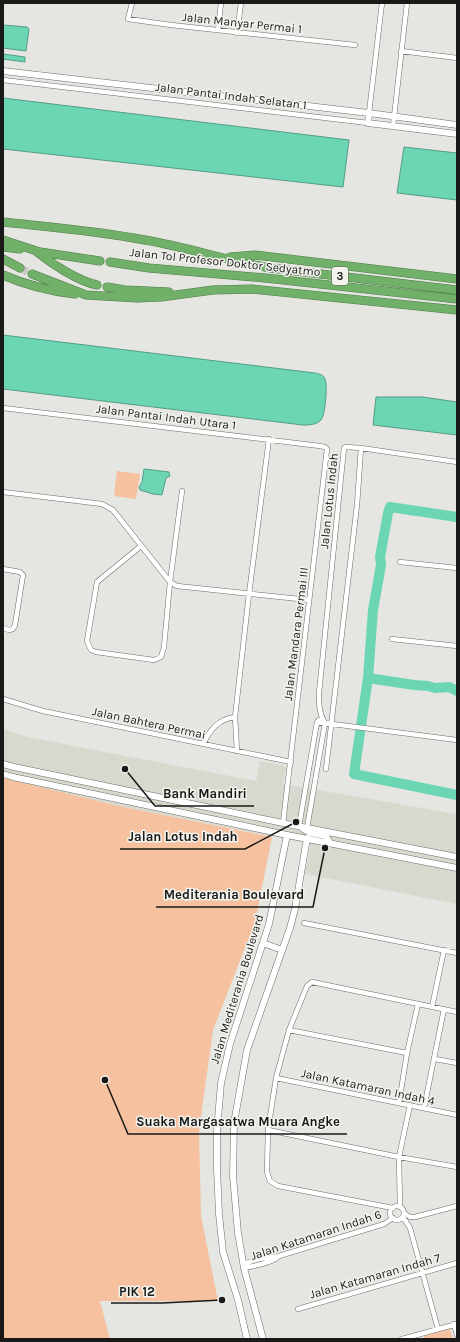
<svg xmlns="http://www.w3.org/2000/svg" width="460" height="1342" font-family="Karla,sans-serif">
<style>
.built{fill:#d8d9ce}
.green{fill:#f6c19e}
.water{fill:#6cd6b4;stroke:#539d85}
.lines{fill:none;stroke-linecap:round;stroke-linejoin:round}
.river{stroke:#6cd6b4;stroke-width:10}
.motorway-tunnel{stroke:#c6c6c3;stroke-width:8;stroke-dasharray:8 4;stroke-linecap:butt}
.minor-casing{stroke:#6c6d69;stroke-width:5.5}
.tertiary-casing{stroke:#6c6d69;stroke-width:7}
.motorway-casing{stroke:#527b4c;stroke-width:9}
.minor{stroke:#fff;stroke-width:4.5}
.tertiary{stroke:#fff;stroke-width:6}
.motorway{stroke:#70b068;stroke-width:8}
.labels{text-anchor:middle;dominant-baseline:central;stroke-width:3;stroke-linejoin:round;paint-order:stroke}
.shield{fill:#f2f3ee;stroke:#5a5a58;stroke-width:1}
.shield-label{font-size:11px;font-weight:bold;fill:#191918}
.street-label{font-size:12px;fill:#191918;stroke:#f2f3ee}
.leader{fill:none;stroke:#191918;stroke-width:1.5}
.callout-dot{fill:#191918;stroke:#f2f3ee;stroke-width:1.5}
.callout-label{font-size:13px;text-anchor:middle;font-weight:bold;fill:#191918;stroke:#f2f3ee;stroke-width:3;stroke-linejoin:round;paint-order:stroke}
</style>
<rect width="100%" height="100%" fill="#e5e5e1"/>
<!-- built -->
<path class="built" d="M3 729 27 737 256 781 260 761 286 766 283 784 457 814V904L305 874 311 844 114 805 3 778Z"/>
<!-- green -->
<path class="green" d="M117 471 140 474 136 499 114 496Z
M3 778 114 805 272 837 255 922 213 1030 199 1131 201 1216 218 1301H100L110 1339H3Z
M450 1329 453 1339H425L424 1336Z"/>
<!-- water -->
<path class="water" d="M3 25 27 27 29 29 26 51 3 48Z
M3 54 25 57V62L3 59Z
M3 98 349 140 343 187 3 149Z
M404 147 457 153V200L397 193Z
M3 335 315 373C319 374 324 375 325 379 328 385 325 416 321 420 316 425 309 425 303 425L3 389Z
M376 397H423L457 402V435L373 425Z
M144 469 169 472 170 476 166 478 162 495 153 494 140 490 139 487 142 482Z"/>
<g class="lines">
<!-- river -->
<path class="river" d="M457 517 390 507 388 513 380 557 381 565 373 610 368 678 354 774 457 795
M368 678 414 685 428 686 435 688 449 687 457 691"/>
<!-- motorway-tunnel -->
<path class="motorway-tunnel" d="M20 268 32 274"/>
<defs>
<path id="minor" d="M132 3 128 19 171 25 355 45
M218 30 221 3
M237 33 241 3
M401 51 457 58
M3 80 368 123
M369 113 382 3
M393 126 407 3
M3 408 320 446 325 447 327 449 283 823
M3 492 102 504 113 510 170 582 177 586 309 600
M141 546 97 582 87 641 91 650 96 652 154 660 161 657 164 647 170 582 182 491
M400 562 457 568
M3 569 20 572 23 575 15 625 13 629 9 630 3 628
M392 639 457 646
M3 699 43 711 291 762
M317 722 457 740
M203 744C210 730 218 719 235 717
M237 751 235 717 249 594 269 439
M326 769 357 505 361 448
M299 826 317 722 319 720
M307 828 325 723C319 714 319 704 319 693L344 448 346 447 361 448 457 462
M304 923 457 953
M432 1007 444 950
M289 1030 407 1053
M435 1059 457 1063
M276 1078 457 1115
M399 1103 407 1053 418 1004
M424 1108 444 1009
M268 1130 399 1157 457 1167
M390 1213a7 7 0 1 1 14 0a7 7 0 1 1-14 0Z
M400 1207 399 1157 410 1105
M393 1208 278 1186 270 1181 267 1172 268 1130 276 1078 289 1030 307 986 312 982 457 1012
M404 1213 410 1217H415L457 1206
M403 1217 410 1228 438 1329
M243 1264 259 1259 279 1256
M244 1268C253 1266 273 1263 279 1256L384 1224 393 1218
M298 1309 457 1263
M454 1324 457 1335
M402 1339 457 1324"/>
<path id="tertiary" d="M3 71 369 113 457 125
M369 113 368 123 457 134
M3 764 14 767 307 828 457 857
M3 774 13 777 287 835 457 868
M303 829 310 833 326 836 330 843
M263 943 282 950
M247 1339 238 1300 223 1252 219 1214 217 1169V1131L221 1083 230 1044 269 924 287 835
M263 1339 244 1268 238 1233 233 1176 234 1123 247 1050 290 928 295 909 307 838"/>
<path id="motorway" d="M3 222C50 227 99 231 145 240 187 247 228 261 270 268L457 290
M3 240 40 252 100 261
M3 247 20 249
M37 252C52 264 78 281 97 285
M230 257 255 255 457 279
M3 259 20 268
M110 262 149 268 265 278 457 299
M32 274 86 295 137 298 161 297 213 290 252 289 457 310
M3 275C26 285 50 291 75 294
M107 287 125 290 169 292"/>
</defs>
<!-- minor casing -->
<use href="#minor" class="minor-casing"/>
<!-- tertiary casing -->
<use href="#tertiary" class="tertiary-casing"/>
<!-- motorway casing -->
<use href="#motorway" class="motorway-casing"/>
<!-- minor -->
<use href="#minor" class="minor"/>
<!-- tertiary -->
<use href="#tertiary" class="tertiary"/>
<!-- motorway -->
<use href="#motorway" class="motorway"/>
</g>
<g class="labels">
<!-- shield labels -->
<rect class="shield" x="332" y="267" width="16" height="18" rx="3"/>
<g class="shield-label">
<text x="340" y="276">3</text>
</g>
<!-- street labels -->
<g class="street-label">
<text transform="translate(242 23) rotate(6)">Jalan Manyar Permai 1</text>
<text transform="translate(231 96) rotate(7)">Jalan Pantai Indah Selatan 1</text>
<text transform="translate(225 262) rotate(6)">Jalan Tol Profesor Doktor Sedyatmo</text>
<text transform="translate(166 417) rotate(7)">Jalan Pantai Indah Utara 1</text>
<text transform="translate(329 501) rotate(-84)">Jalan Lotus Indah</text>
<text transform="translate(296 634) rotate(-83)">Jalan Mandara Permai III</text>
<text transform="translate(149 723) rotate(12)">Jalan Bahtera Permai</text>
<text transform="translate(237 989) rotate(-73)">Jalan Mediterania Boulevard</text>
<text transform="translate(368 1087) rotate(12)">Jalan Katamaran Indah 4</text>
<text transform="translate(316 1235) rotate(-18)">Jalan Katamaran Indah 6</text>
<text transform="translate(375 1276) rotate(-16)">Jalan Katamaran Indah 7</text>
</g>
</g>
<!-- callouts -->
<path class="leader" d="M125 769L155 806H254M296 822L245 849H120M325 848L313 907H156M105 1080L128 1134H347M222 1300L162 1303H111"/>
<g class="callout-dot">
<circle cx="125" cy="769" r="4"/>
<circle cx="296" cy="822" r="4"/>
<circle cx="325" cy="848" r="4"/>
<circle cx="105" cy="1080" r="4"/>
<circle cx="222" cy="1300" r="4"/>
</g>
<g class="callout-label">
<text x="205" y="798">Bank Mandiri</text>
<text x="183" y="841">Jalan Lotus Indah</text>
<text x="234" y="899">Mediterania Boulevard</text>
<text x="238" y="1126">Suaka Margasatwa Muara Angke</text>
<text x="137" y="1296">PIK 12</text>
</g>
<!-- border -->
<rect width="460" height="1342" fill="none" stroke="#191918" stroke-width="8"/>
</svg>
